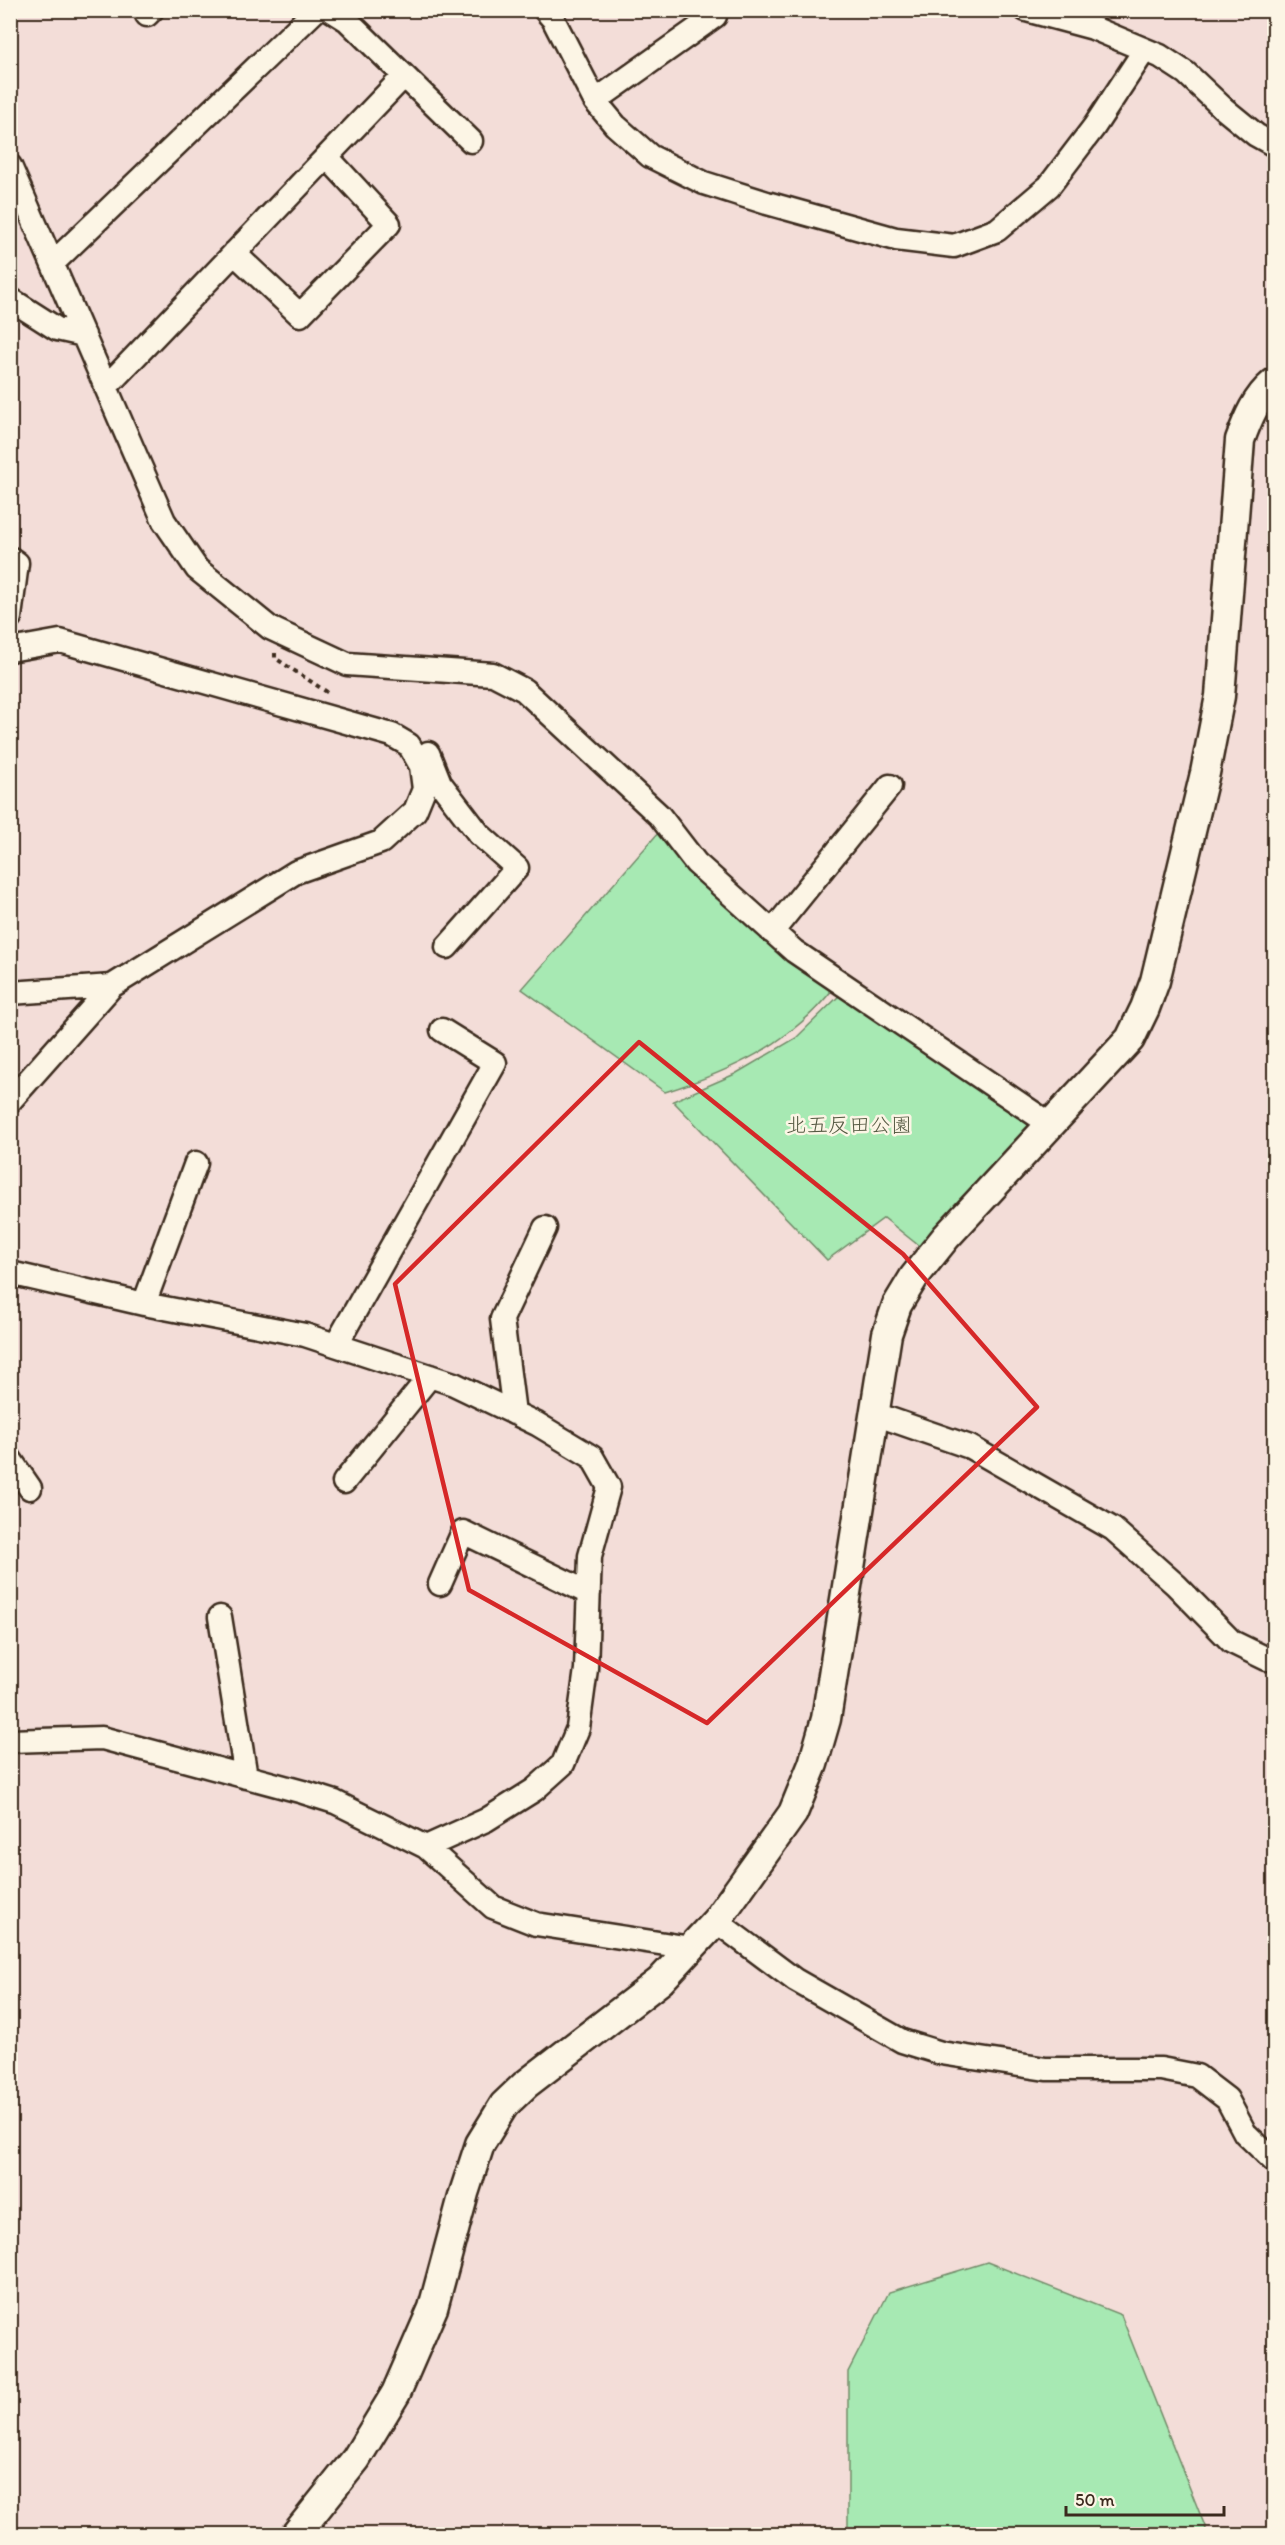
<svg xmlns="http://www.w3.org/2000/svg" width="1285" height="2545" font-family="Itim,'Klee One',sans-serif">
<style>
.green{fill:#a7e9b3;stroke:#718a68;stroke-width:1.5}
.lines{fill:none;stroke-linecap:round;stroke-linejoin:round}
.minor-casing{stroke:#3b2a1e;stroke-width:27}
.tertiary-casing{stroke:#3b2a1e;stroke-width:33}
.path{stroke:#3b2a1e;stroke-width:4;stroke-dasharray:4.5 4.5;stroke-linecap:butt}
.minor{stroke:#fcf5e5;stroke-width:22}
.tertiary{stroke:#fcf5e5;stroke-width:28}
.marked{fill:none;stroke:#d62828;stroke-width:4.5;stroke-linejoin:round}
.labels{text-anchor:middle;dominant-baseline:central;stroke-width:5;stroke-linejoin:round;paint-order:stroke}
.park-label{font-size:21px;fill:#565a43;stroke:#fcf5e5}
</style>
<rect width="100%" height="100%" fill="#f3ddd8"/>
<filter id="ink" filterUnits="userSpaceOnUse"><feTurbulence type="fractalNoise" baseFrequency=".0167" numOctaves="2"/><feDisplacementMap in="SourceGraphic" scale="12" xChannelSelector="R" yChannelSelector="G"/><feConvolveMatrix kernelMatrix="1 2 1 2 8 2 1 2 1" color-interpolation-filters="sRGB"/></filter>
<g filter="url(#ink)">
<!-- green -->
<path class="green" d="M659 832 833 989C789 1045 731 1071 665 1092L522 989Z
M840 995 1030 1126 923 1249 884 1218 827 1260 673 1101 735 1074 796 1038Z
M987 2262 1121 2315 1208 2534H848V2372L889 2292Z"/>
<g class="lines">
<defs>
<path id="minor" d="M331 10 347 20 471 141
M545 10 553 19 595 101 615 125 650 156 704 183 767 203 896 239 954 246 997 230 1049 186 1094 127 1144 51
M1026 10 1093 28 1160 56 1186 73 1223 108 1256 135 1274 145
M147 15 152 10
M595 101 715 16
M10 166 164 521 197 569 270 628 347 664 493 674 524 690 659 815 696 863 794 951 1051 1125
M234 253 300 315 389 224 327 157
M53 263 316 10
M10 299 57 329 84 335
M106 387 404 76
M10 558 17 563 10 617
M10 650 60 641 392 735 409 745 421 766 424 789 415 811 381 842 296 872 112 986 10 1101
M428 753 440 783 479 834 517 868 447 947
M772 932 890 786
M10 993 112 986
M10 1273 144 1304 305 1335 454 1384 537 1424 592 1457 609 1487 590 1556 586 1669 578 1728 563 1764 534 1790 486 1820 426 1847
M144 1304 196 1163
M336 1345 495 1063 442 1030
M514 1413 502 1319 545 1228
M875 1414 970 1447 1113 1529 1176 1585 1232 1642 1267 1659 1274 1658
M10 1459 30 1488
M344 1482 430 1376
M440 1584 463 1532 589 1593
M220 1617 246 1777
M10 1741 102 1738 303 1792 335 1802 426 1847 493 1907 536 1924 691 1948
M716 1921 795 1980 902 2041 941 2053 1046 2069H1161L1197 2076 1227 2099 1245 2133 1274 2161"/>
<path id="tertiary" d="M296 2534 356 2459 396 2393 433 2308 464 2193 480 2144 504 2105 525 2085 660 1981 716 1921 793 1813 813 1764 826 1719 887 1334 897 1305 914 1277 946 1237 1130 1039 1145 1008 1155 981 1205 773 1220 696 1240 440C1248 418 1256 398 1274 383"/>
</defs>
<!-- minor casing -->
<use href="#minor" class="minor-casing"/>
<!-- tertiary casing -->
<use href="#tertiary" class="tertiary-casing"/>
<!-- path -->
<path class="path" d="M275 653V658L330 694"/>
<!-- minor -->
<use href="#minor" class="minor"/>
<!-- tertiary -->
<use href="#tertiary" class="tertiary"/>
</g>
</g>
<!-- marked area -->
<path class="marked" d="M639 1042 903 1254 1037 1407 707 1723 469 1590 395 1284Z"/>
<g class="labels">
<!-- park labels -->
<g class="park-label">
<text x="849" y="1124">北五反田公園</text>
</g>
</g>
<!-- margin -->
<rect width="1285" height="2545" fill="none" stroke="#fcf5e5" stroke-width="36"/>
<rect x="18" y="18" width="1249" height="2509" fill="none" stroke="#3b2a1e" stroke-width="2" filter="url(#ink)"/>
<!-- scale -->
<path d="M1066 2506v9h158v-9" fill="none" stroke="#3b2a1e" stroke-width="3"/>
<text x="1075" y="2506" font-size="18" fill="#3b2a1e" stroke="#fcf5e5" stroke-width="4.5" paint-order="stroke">50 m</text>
</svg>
